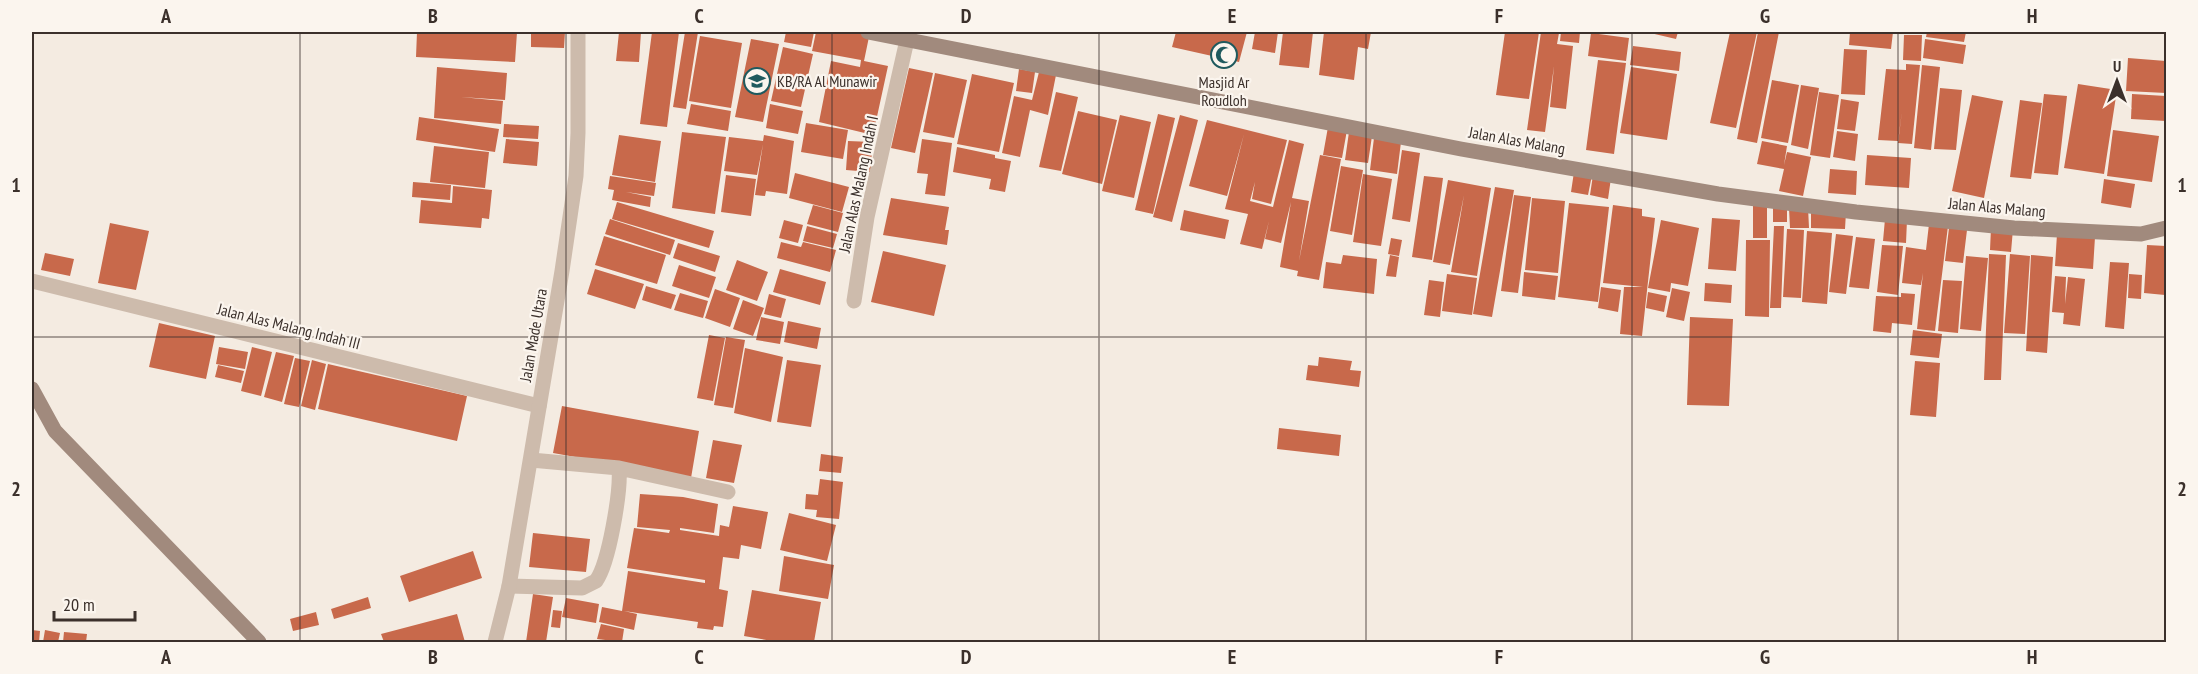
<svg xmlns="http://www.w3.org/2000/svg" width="2198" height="674" font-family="'PT Sans Narrow',sans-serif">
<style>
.building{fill:#c8694b}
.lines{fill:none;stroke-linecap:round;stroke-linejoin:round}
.minor{stroke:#cdbbac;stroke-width:15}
.tertiary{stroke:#cdbbac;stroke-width:15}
.secondary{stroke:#a18a7d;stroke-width:15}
.grid{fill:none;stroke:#3b302b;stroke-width:1.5;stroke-opacity:0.55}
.labels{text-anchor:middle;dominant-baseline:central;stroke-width:4.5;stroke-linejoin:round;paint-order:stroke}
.poi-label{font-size:16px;fill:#3b302b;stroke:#fbf5ee;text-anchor:start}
.street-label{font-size:16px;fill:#3b302b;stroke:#fbf5ee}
.neatline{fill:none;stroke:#3b302b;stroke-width:2}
.grid-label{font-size:20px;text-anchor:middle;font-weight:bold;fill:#3b302b}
</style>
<rect width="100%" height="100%" fill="#f4ebe1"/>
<!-- building -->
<path class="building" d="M417 32H517L515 62 416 57Z
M531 32H565L564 48 531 47Z
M619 32H641L639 62 616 61Z
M652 32H679L667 127 640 124Z
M685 32H698L686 109 673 107Z
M786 32H814L811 47 784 42Z
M816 32H870L864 61 888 66 873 135 819 122 831 61 860 67 861 60 812 51Z
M1176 32H1247L1239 62 1172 47Z
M1255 32H1278L1275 53 1252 49Z
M1283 32H1313L1309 68 1279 65Z
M1324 32H1371L1368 49 1358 47 1354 80 1319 75Z
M1505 32H1539L1529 99 1496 95Z
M1541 32 1559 33 1557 44 1573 46 1566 109 1550 107 1554 66 1545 132 1527 130Z
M1561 32H1580L1579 43 1560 41Z
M1646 32H1678L1676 39Z
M1730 32H1757L1736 128 1710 123Z
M1758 32H1779L1757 143 1737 139Z
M1850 32H1893L1891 49 1849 45Z
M1927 32H1966L1964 42 1926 37Z
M1591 33 1629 38 1626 61 1588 56Z
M1904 35H1922L1921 61 1903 60Z
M700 36 742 43 731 108 689 101Z
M751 39 779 44 763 122 735 117Z
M1925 39 1966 45 1963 64 1923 58Z
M1633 46 1681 52 1679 71 1630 65Z
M783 47 813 54 801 107 771 101Z
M1844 49 1867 50 1865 95 1841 94Z
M2128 58 2166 61V93L2126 91Z
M1598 60 1626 63 1614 154 1586 150Z
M1906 64 1920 65 1912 144 1898 143 1902 111 1898 141 1878 140 1886 69 1906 70Z
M1922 65 1940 67 1931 150 1914 148Z
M437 67 507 73 505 100 461 97 503 101 501 124 434 118Z
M1631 67 1677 74 1667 140 1620 133Z
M909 68 933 73 915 153 891 148Z
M1019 69 1035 72 1032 93 1016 91Z
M1039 72 1056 75 1048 115 1030 110 1020 157 1002 153 1014 96 1032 100Z
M935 73 967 80 954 138 923 132Z
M972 74 1014 83 999 152 957 144Z
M1772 80 1799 85 1788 143 1761 138Z
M2078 84 2117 90 2104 174 2064 168Z
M1801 85 1819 88 1808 149 1791 145Z
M1940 88 1962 90 1956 150 1934 149Z
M1056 92 1078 97 1061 171 1039 167Z
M1819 92 1839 95 1830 158 1810 155Z
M2044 94 2067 96 2058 175 2034 173Z
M2132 94 2166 96V121L2131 119Z
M1972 95 2003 101 1984 198 1952 191Z
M1841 99 1859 102 1855 131 1837 129Z
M2020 100 2042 103 2031 179 2010 177Z
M691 104 731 111 728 131 687 124Z
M770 104 803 111 798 134 766 128Z
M1078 111 1117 120 1102 184 1062 174Z
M1158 114 1175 118 1153 214 1135 210Z
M1120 115 1151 122 1134 198 1102 191Z
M1180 115 1198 120 1172 222 1153 217Z
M419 117 499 129 495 152 416 140Z
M1207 120 1287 140 1271 204 1252 199 1255 182 1250 201 1273 207 1289 140 1304 144 1292 198 1309 201 1299 261 1320 155 1341 159 1319 280 1297 276 1298 271 1280 267 1291 202 1281 243 1265 239 1269 221 1262 249 1240 244 1248 214 1225 209 1244 134 1227 196 1189 186Z
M806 123 848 130 843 159 801 152Z
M504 124 539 126 538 139 503 137Z
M1328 127 1347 130 1342 158 1323 155Z
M2113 130 2159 136 2152 182 2107 176Z
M1837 131 1858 134 1855 161 1833 157Z
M682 132 726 137 715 214 672 208Z
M1349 132 1372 136 1368 163 1345 160Z
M619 135 661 141 655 182 612 175Z
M764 135 794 141 787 194 766 191 765 196 755 195 763 144 757 175 724 171 729 137 763 141Z
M1374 138 1401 142 1397 174 1370 170Z
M506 139 539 142 537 166 503 163Z
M922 139 952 143 945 196 925 194 928 174 917 173Z
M848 141 872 142 871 172 846 170Z
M1762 141 1787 146 1784 165 1787 152 1811 157 1803 196 1779 191 1784 169 1757 164Z
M434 146 489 152 485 188 430 182Z
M957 147 995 155V158L1011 161 1005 192 989 189 991 179 953 172Z
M1402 150 1420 153 1410 222 1392 219Z
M1867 155 1911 158 1909 188 1865 185Z
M1341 166 1363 170 1352 235 1330 231Z
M1830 169 1857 171 1856 195 1828 193Z
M1574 172 1592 175 1588 195 1571 192Z
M795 173 849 187 842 212 789 198Z
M1363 174 1392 179 1381 246 1353 242Z
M726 175 756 179 751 216 721 212Z
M1593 175 1611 178 1608 199 1590 195Z
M610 176 656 183 654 196 626 192 651 197 650 207 612 200 614 190 608 189Z
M1424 176 1443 178 1432 260 1412 257Z
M2104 179 2135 184 2131 208 2101 203Z
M1448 180 1491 188 1477 276 1451 272 1464 195 1450 265 1433 262Z
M413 182 451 185 450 200 412 197Z
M453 186 492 190 489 219 482 218 481 228 419 223 421 200 452 203Z
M1495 187 1514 190 1492 317 1473 314Z
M1514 195 1531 197 1518 293 1501 291Z
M891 198 949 207 945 230H949L947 245 883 235Z
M1532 198 1565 201 1558 273 1525 270Z
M617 202 714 231 709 248 612 219Z
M1569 203 1609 207 1598 302 1558 297Z
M1753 204H1767V238H1753Z
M813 205 843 213 838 232 807 224Z
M1613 205 1642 209V216L1655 218 1642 336 1620 334 1624 287H1643L1603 283Z
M1787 207V222H1773V208Z
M1808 207 1809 228H1790L1789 208Z
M1184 210 1229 220 1225 239 1180 230Z
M1811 211 1846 212 1845 229 1811 228Z
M1712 218 1740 220 1736 271 1708 269Z
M610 219 675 240 670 255 605 234Z
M1885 219 1907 220 1906 243 1883 241Z
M784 220 803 225 798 243 779 238Z
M1661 220 1699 228 1688 286 1671 283 1670 292 1648 288Z
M110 223 149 231 136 290 98 283Z
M1929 224 1948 226 1935 331 1917 329 1923 273 1921 285 1902 283 1906 247 1926 250Z
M807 226 837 234 833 248 803 241Z
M1774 226H1784L1781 308H1770Z
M1949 228 1967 230 1963 263 1945 261Z
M1991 228 2013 229 2011 252 1990 250Z
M1787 229 1804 230 1801 298 1783 297Z
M1807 231 1832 233 1827 304 1802 302Z
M1836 234 1853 236 1846 294 1829 292Z
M2057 234 2095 237 2093 269 2055 266Z
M604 236 666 255 657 284 595 265Z
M1856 237 1875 239 1869 289 1849 287Z
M1391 238 1402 240 1399 256 1388 254Z
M1746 240H1770L1769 317 1745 316Z
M781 242 801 247 803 242 836 250 830 272 777 258Z
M678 243 720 256 715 272 673 258Z
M1882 245 1903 246 1898 295 1877 292Z
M2147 245 2166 246 2165 295 2144 293Z
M883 251 946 265 934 316 871 302Z
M45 253 74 259 70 276 41 270Z
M1989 254 2006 255 2001 380H1984Z
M2010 254 2030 256 2025 334 2004 333Z
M1343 255 1377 259 1374 294 1323 288 1326 262 1341 264Z
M1390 255 1399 257 1396 277 1386 276Z
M2031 255 2053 257 2047 353 2026 351Z
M1966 256 1988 258 1981 331 1960 329Z
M737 260 768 272 757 301 726 290Z
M2110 262 2129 263 2124 329 2105 327Z
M679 265 716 277 709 298 672 286Z
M595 269 644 284 635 309 587 294Z
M780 269 826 282 820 305 773 292Z
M1524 272 1558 276 1555 300 1522 296Z
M1447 274 1477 278 1472 315 1442 311Z
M2129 274 2142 275 2141 299 2128 298Z
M2055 276 2066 277 2065 304 2068 277 2085 279 2080 326 2063 324 2064 313 2052 312Z
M1429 280 1444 282 1440 317 1424 315Z
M1943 280 1962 281 1958 333 1938 331Z
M1705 283 1732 285 1731 303 1704 301Z
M646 286 676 295 671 309 642 300Z
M1601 287 1621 290 1618 312 1598 308Z
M1672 288 1690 292 1684 321 1666 317Z
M715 289 740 298 730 327 705 318Z
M1648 292 1667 296 1664 312 1646 308Z
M680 293 708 301 703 318 674 310Z
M1901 293 1915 294 1912 325 1892 323 1891 333 1873 331 1876 296 1901 297Z
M769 294 786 299 781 318 764 314Z
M743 300 764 308 753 336 733 329Z
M761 317 784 322 780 344 756 340Z
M1690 317 1733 319 1729 406 1687 405Z
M788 321 821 328 817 349 784 342Z
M159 323 215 336 206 379 149 367Z
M1913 330 1942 334 1939 358 1910 355Z
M709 335 725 338 713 401 697 398Z
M726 337 745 340 733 408 714 405Z
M219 347 248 352 245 369 216 364Z
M252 347 272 352 261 396 241 391Z
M745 348 783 357 771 422 734 413Z
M276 352 294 356 282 402 264 397Z
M1319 357 1352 361 1350 370 1361 371 1359 387 1306 380 1308 365 1318 366Z
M295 358 310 361 299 407 284 404Z
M312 360 326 364 315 410 301 406Z
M787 360 821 365 811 427 777 422Z
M1915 361 1940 363 1936 417 1910 415Z
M328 364 467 396 457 441 318 409Z
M218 365 244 371 241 383 215 377Z
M562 406 699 431 691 478 553 453Z
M1279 428 1341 435 1339 456 1277 449Z
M713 440 742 445 734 483 706 478Z
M821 454 843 457 841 473 819 471Z
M820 479 843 482 839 519 816 517 817 510 805 509 806 494 818 495Z
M640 494 683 497 718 504 714 533 680 528V530L719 536 720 525 729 527 733 506 768 512 761 549 741 545 739 559 723 557 719 589 728 591 723 627 714 626 713 630 697 628 698 622 624 611 637 614 634 630 599 622 602 607 622 611 628 571 705 583V580L627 568 634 528 669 533 670 530 637 527Z
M789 513 836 525 827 561 780 550Z
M533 533 590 539 586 572 529 567Z
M473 551 482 578 409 602 400 576Z
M784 556 834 565 828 599 779 591Z
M752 590 821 602 814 642H778L744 636Z
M533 594 553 597 546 642H526Z
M368 597 371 608 334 619 331 609Z
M566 598 599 604 596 623 562 617Z
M553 610 562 611 560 628 551 627Z
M316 612 319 625 293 631 290 619Z
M457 614 465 642H384L381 634Z
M601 624 624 629 622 642 597 639Z
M32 630 40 631 39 642H32Z
M45 630 60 633 58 642H43Z
M64 632 87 634 86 642H63Z"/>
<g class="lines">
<!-- minor -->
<path class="minor" d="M32 281 539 406
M854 301 867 217 907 40
M531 460 619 468 728 492
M509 586 582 588 596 581C609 563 621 491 619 468"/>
<!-- tertiary -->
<path class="tertiary" d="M495 642 509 586 562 271 576 176 578 133V32"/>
<!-- secondary -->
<path class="secondary" d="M868 32 1461 149 1718 194 1856 212 2014 228 2141 234 2166 228
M32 389 55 431 259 642"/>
</g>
<!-- grid -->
<path class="grid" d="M300 32V642M566 32V642M832 32V642M1099 32V642M1366 32V642M1632 32V642M1898 32V642M32 337H2166"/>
<!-- icons -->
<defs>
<symbol id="mosque-ring" viewBox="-11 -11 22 22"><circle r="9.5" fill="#fbf5ee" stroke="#1f5a5e" stroke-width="1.5"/><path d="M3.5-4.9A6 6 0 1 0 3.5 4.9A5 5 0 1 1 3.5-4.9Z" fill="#1f5a5e"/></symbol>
<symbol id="school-ring" viewBox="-11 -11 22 22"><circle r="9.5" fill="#fbf5ee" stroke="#1f5a5e" stroke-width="1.5"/><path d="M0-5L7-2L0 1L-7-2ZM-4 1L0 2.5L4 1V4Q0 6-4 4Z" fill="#1f5a5e"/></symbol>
</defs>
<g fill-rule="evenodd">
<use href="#mosque-ring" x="1209" y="40" width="30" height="30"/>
<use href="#school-ring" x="742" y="66" width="30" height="30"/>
</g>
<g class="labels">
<!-- poi labels -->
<g class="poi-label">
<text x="777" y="81">KB/RA Al Munawir</text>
<text x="1224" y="82" text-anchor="middle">Masjid Ar<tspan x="1224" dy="18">Roudloh</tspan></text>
</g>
<!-- street labels -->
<g class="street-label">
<text transform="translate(1517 140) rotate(10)">Jalan Alas Malang</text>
<text transform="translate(858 184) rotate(-78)">Jalan Alas Malang Indah I</text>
<text transform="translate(1997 207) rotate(5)">Jalan Alas Malang</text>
<text transform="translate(289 326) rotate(14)">Jalan Alas Malang Indah III</text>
<text transform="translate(533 335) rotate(-80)">Jalan Made Utara</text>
</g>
</g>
<!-- border -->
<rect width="2198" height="674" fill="none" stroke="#fbf5ee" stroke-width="66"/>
<!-- north arrow -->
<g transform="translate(2117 81)" stroke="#fbf5ee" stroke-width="4.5" paint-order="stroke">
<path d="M0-4.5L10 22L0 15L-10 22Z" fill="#3b302b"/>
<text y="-9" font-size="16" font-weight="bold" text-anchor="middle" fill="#3b302b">U</text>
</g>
<!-- scale -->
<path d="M54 611v9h81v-9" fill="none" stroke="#3b302b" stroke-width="3"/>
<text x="63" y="611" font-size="18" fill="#3b302b" stroke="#fbf5ee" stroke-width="4.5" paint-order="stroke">20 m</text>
<rect x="33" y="33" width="2132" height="608" class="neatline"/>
<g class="grid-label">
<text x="166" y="23">A</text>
<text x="433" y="23">B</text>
<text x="699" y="23">C</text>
<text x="966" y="23">D</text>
<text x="1232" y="23">E</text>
<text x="1499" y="23">F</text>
<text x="1765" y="23">G</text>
<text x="2032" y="23">H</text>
<text x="16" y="192">1</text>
<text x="2182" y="192">1</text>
<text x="16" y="496">2</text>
<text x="2182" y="496">2</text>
<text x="166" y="664">A</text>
<text x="433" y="664">B</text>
<text x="699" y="664">C</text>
<text x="966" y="664">D</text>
<text x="1232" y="664">E</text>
<text x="1499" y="664">F</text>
<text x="1765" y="664">G</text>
<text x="2032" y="664">H</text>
</g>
</svg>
